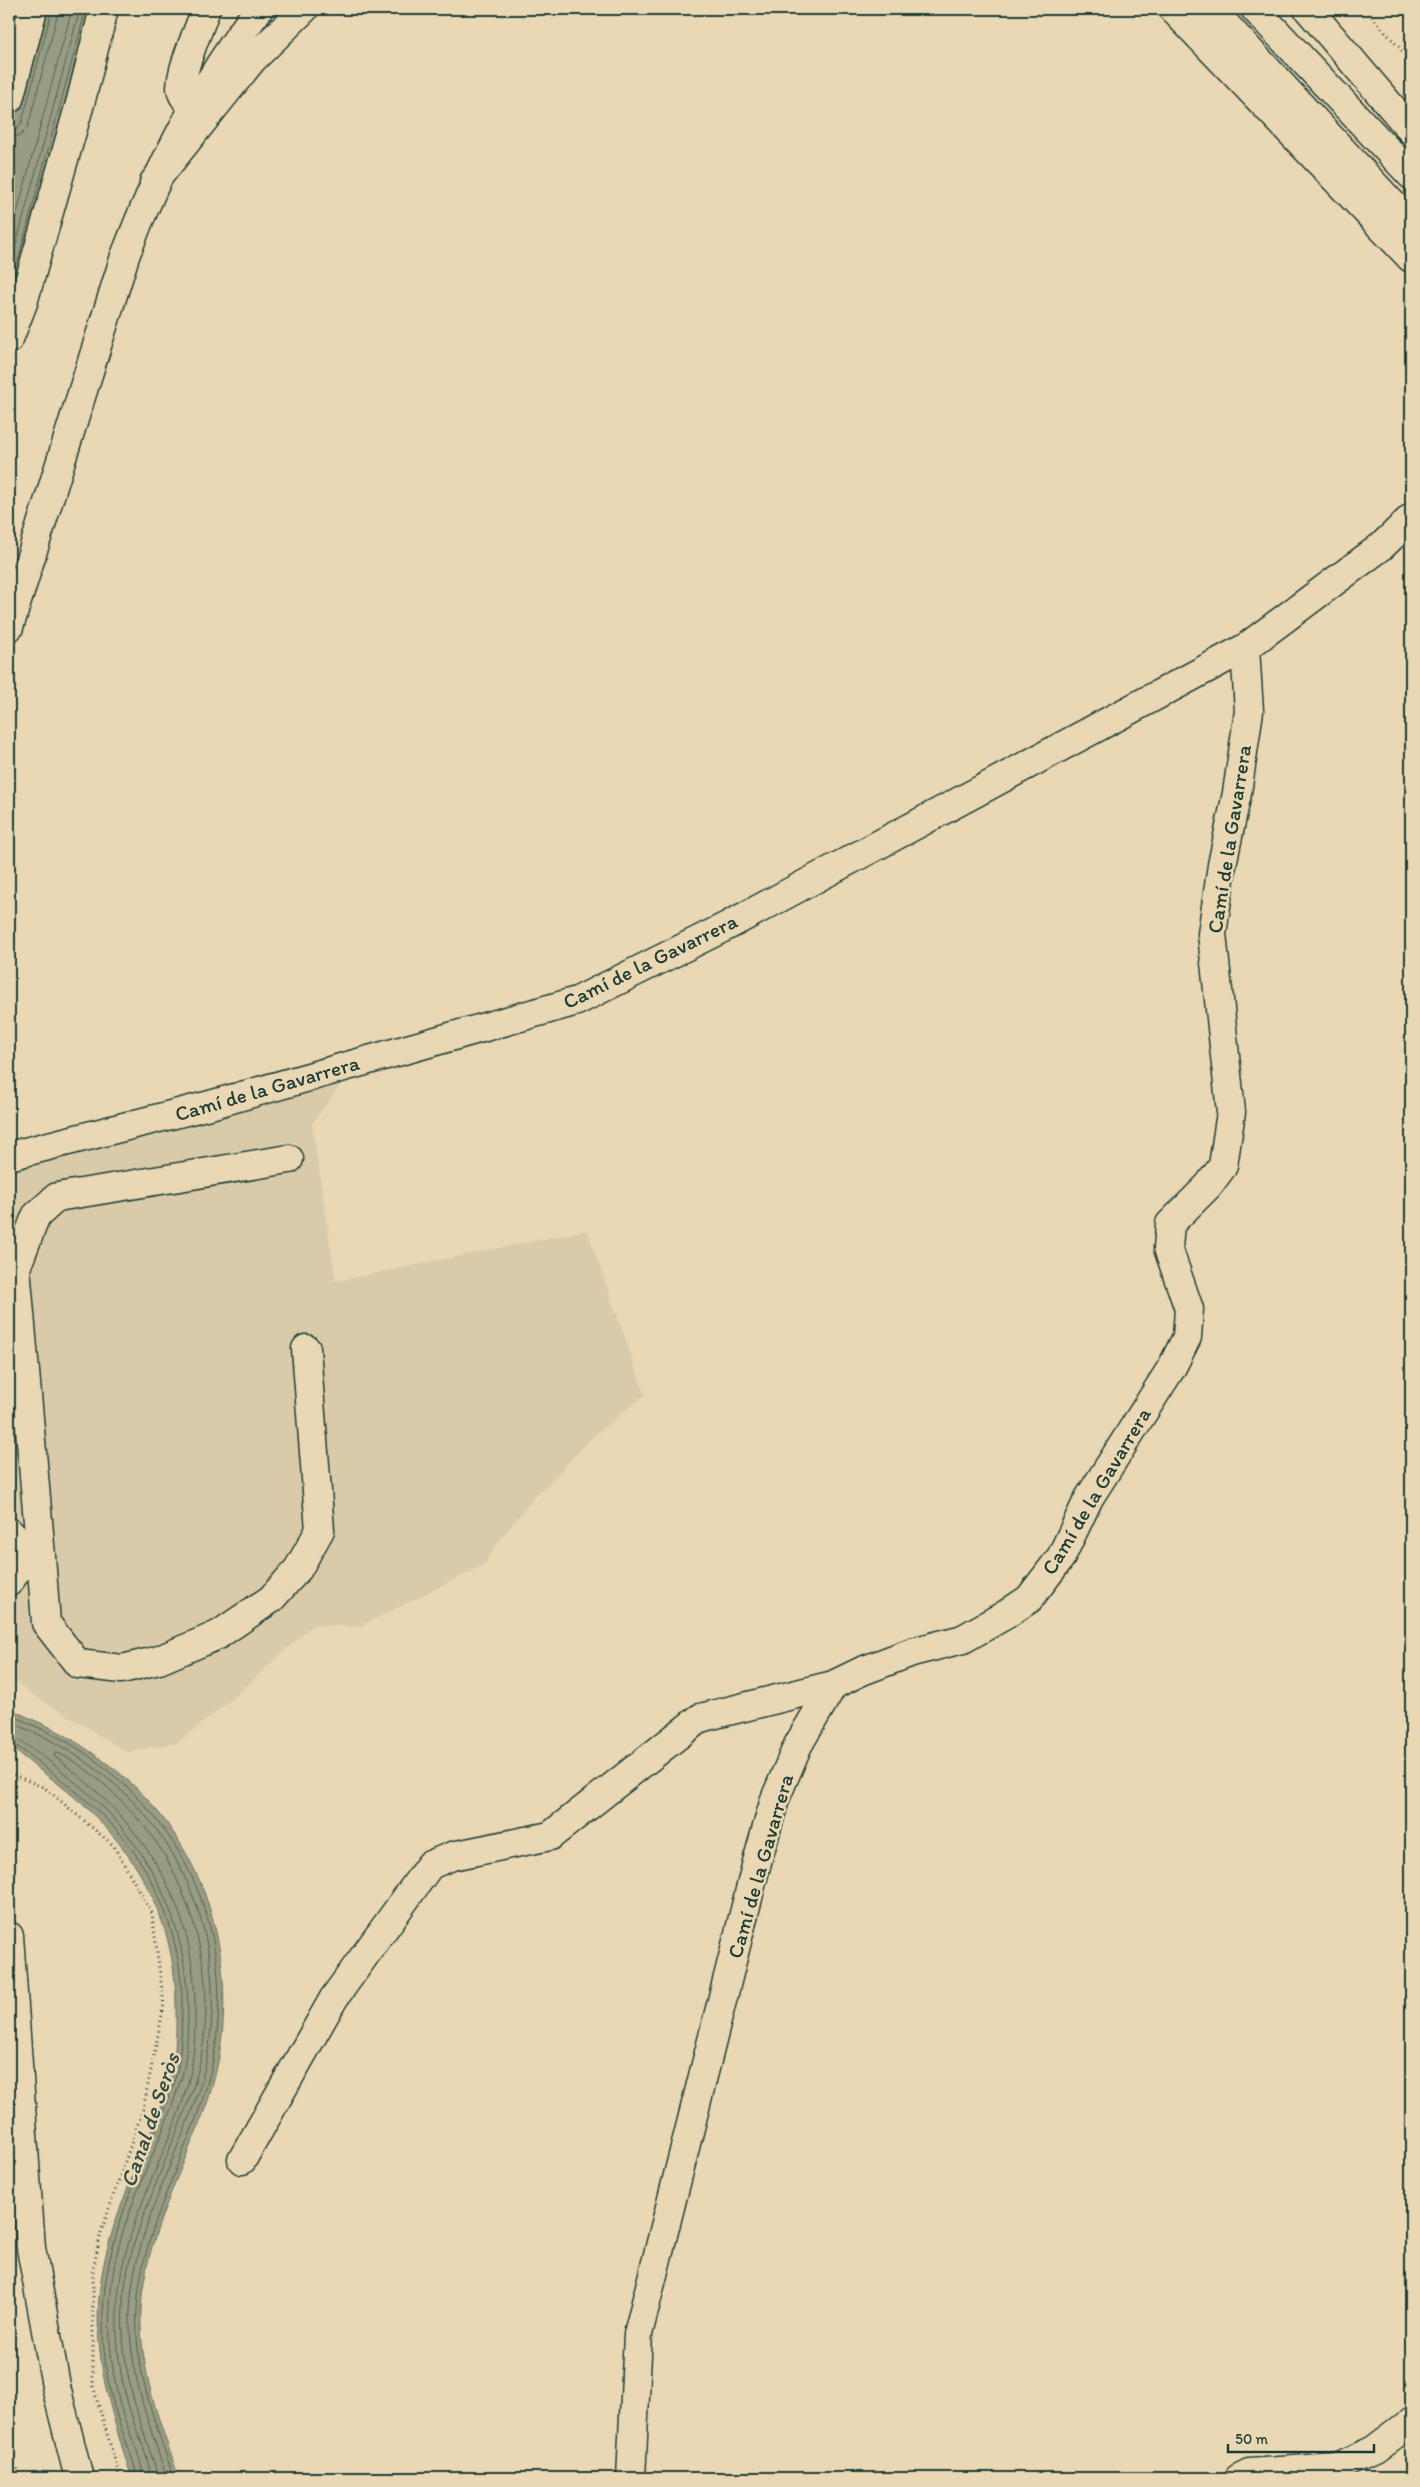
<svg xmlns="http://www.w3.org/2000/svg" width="1420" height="2487" font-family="Itim,sans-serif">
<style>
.built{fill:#d9cbaa}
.water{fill:#999b82;stroke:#687563}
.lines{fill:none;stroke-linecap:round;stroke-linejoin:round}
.shore{stroke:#506353;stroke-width:1}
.minor-casing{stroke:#1f3d34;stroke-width:31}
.highway-casing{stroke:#1f3d34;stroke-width:31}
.path{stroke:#1f3d34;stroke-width:3;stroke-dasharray:1 4;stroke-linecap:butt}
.minor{stroke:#ead8b5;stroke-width:28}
.highway{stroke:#ead8b5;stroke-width:28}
.labels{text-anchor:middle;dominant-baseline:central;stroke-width:5;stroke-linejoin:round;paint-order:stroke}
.street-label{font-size:21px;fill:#1f3d34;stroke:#ead8b5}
.water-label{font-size:22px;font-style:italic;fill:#314b40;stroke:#ead8b5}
</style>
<rect width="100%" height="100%" fill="#ead8b5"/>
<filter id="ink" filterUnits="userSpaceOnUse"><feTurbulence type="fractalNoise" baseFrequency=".02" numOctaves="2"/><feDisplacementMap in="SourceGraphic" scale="10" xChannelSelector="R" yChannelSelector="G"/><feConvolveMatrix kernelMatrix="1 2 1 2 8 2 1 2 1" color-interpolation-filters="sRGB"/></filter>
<g filter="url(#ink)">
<!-- built -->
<path class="built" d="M349 1073 312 1124 336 1281 587 1230 645 1395 596 1434 533 1499 499 1541 484 1565 359 1627 313 1625 237 1695 177 1743 127 1752 30 1693 9 1676V1167Z"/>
<!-- water -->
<path class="water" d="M41 9H92L9 311V127Z
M9 1707C23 1716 37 1721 52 1728 73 1739 93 1753 112 1767 217 1848 249 1991 204 2112 180 2175 144 2242 141 2310 139 2371 160 2422 179 2478H132C111 2413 92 2356 100 2287 109 2213 149 2149 170 2078 176 2057 176 2035 176 2014 178 1910 127 1833 45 1774 33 1765 22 1755 9 1747Z"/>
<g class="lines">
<!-- shore -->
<path class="shore" d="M9 131 17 129 22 122 52 9
M9 138 21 135 28 126 59 9
M9 242 72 9
M9 270 80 9
M9 294 86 9
M9 1713C22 1721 34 1725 48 1732 70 1742 92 1757 111 1773 212 1857 243 1985 200 2107 177 2173 141 2237 137 2308 133 2368 155 2422 174 2478
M9 1720C21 1728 35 1732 48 1739 68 1750 88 1762 106 1777 205 1857 237 1989 193 2107 169 2172 133 2239 130 2310 128 2371 148 2421 167 2478
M9 1737C25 1738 88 1792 102 1806 161 1865 189 1936 188 2020 187 2041 187 2062 180 2082 159 2152 117 2217 111 2291 107 2333 111 2374 123 2415 130 2435 142 2457 143 2478
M9 1743 15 1745C49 1770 84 1795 113 1826 158 1874 183 1943 182 2009 181 2033 182 2058 174 2082 151 2150 114 2215 105 2287 100 2330 104 2374 117 2416 123 2436 134 2458 137 2478
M150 2478C150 2457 137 2434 131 2414 118 2373 114 2331 119 2289 127 2216 169 2153 188 2083 194 2061 195 2038 195 2016 197 1901 143 1823 54 1756L55 1752C94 1767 144 1820 165 1856 197 1914 213 1979 203 2045 197 2089 176 2131 161 2171 146 2209 130 2246 125 2286 115 2357 137 2413 159 2478"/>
<defs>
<path id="minor" d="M9 99 33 9
M194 107C188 102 182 97 181 88 181 68 199 29 206 9
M9 339 23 303 81 100 104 9
M9 627 125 256C159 167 201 85 259 9
M9 1156 210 1105 577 1001 729 925 1245 648 1382 546 1411 518
M9 1532 23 1546
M41 1556 46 1623 78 1664 122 1669 159 1660 218 1635 271 1599 298 1569 320 1530 306 1349
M9 1560 41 1556 16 1268 36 1216 57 1197 289 1159
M9 1582 25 1559
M9 1936 31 2248 57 2391 79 2478
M242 2160 334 1998 430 1865 452 1856 550 1836 700 1718 833 1685
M631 2478 638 2334 757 1862 775 1799 798 1745 833 1685 862 1671 912 1652 963 1639 1005 1615 1029 1599 1061 1557 1089 1498 1172 1367 1187 1337 1189 1309 1168 1248 1170 1224 1208 1186 1223 1166 1231 1112 1212 934 1222 865 1237 793 1249 711 1245 648
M1239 2478 1249 2473 1337 2467 1374 2450 1411 2422"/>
<path id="highway" d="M1173 9 1411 258
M1211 9 1411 224
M1255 9 1411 175
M1308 9 1411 130
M154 182 252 60 304 9"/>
</defs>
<!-- minor casing -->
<use href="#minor" class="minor-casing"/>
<!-- highway casing -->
<use href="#highway" class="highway-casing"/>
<!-- path -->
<path class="path" d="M1365 9 1411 61
M9 1773 45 1788 113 1845 152 1913 164 2005 143 2109 101 2232 93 2270V2386L120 2478
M9 2456 23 2478"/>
<!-- minor -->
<use href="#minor" class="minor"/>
<!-- highway -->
<use href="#highway" class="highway"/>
</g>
</g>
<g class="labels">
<!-- street labels -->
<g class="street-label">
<text transform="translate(1229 839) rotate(-81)">Camí de la Gavarrera</text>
<text transform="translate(650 961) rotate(-26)">Camí de la Gavarrera</text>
<text transform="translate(267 1088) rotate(-16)">Camí de la Gavarrera</text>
<text transform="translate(1096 1491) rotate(-59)">Camí de la Gavarrera</text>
<text transform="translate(760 1866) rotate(-74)">Camí de la Gavarrera</text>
</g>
<!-- water labels -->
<g class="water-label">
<text transform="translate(150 2120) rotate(-71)">Canal de Seròs</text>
</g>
</g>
<!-- margin -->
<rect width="1420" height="2487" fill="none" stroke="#ead8b5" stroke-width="30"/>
<rect x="15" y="15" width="1390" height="2457" fill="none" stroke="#1f3d34" stroke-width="2" filter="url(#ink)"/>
<!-- scale -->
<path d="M1228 2444v8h146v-8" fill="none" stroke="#1f3d34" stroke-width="2.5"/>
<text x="1235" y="2444" font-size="15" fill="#1f3d34" stroke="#ead8b5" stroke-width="4" paint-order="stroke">50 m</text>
</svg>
